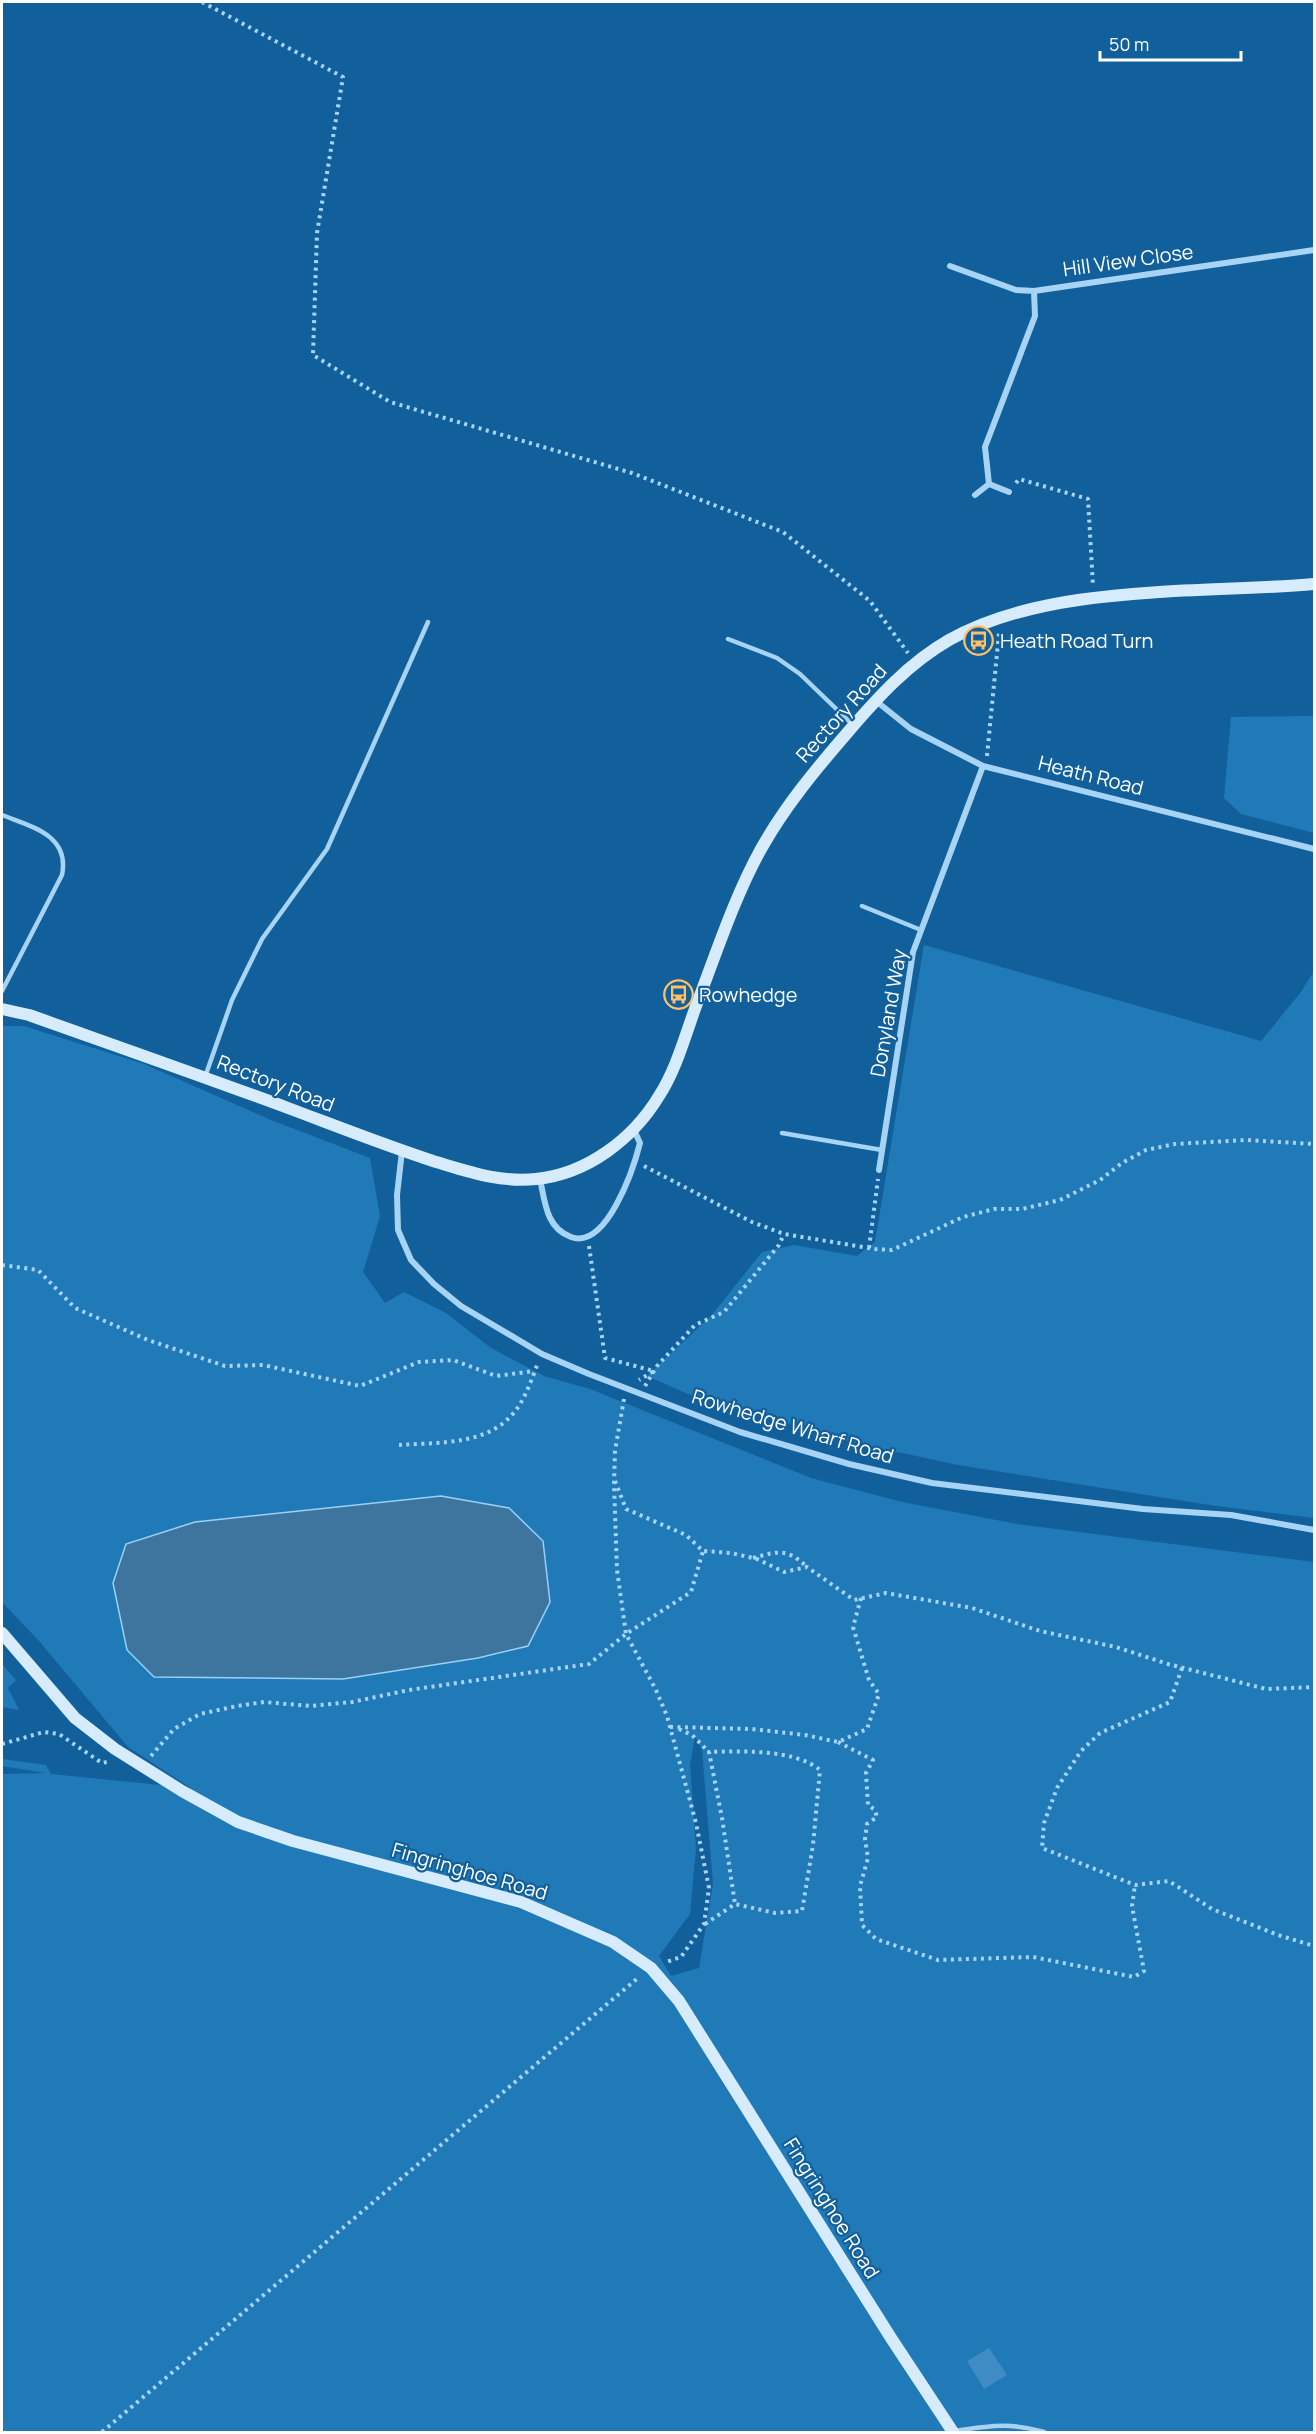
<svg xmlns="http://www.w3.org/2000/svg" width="1316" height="2434" font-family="Manrope,sans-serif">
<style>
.green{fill:#217ab8;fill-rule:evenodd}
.water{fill:#3d759e;stroke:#99d1f7;stroke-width:1.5}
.building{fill:#3f8cc4}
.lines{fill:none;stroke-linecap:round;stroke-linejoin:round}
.path{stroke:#a7d4f4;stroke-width:4;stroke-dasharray:3 4.5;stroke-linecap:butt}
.lane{stroke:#a7d4f4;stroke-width:4.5}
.street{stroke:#a7d4f4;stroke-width:6}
.secondary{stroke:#d6ecfd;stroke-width:12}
.labels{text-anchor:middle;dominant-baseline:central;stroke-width:4.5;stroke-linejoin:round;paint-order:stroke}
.street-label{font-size:20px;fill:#fff;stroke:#12609b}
.poi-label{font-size:20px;fill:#fff;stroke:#12609b;text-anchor:start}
</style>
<rect width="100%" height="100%" fill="#12609b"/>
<!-- green -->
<path class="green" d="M1314 716V833L1241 814 1224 798 1231 717Z
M924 945 1261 1041 1301 992 1314 971V1518L1216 1506 958 1465 851 1442 688 1394 647 1376 711 1316 762 1252 794 1245 857 1256 875 1242Z
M2 1026H24L144 1064 271 1120 370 1158 380 1216 363 1272 385 1303 404 1292 446 1313 491 1348 544 1376 590 1389 811 1478 902 1502 1017 1524 1314 1562V2432H2V1774L46 1773 2 1766V1759L46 1765 51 1774 191 1788 128 1747 40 1642 2 1602ZM550 1602 527 1646 478 1658 343 1679ZM695 1736 702 1750 713 1884 699 1968 671 1976 659 1956 690 1914 696 1849 690 1765Z
M2 1664 16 1680 8 1688 19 1710 2 1707Z"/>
<!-- water -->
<path class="water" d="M441 1496 509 1508 543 1541 550 1602 528 1646 478 1658 343 1679 154 1677 127 1650 113 1583 126 1544 195 1522Z"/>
<!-- building -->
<path class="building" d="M989 2348 1007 2375 984 2389 967 2361Z"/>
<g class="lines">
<!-- path -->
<path class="path" d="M202 2 343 77 317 233 313 355 390 402 632 473 783 532 870 601 908 653
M1016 483 1019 479 1088 499 1093 586
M987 756 999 633
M644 1166 752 1222 784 1234 875 1249 892 1250 963 1217 994 1209H1022L1060 1200 1100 1180 1122 1163 1146 1150 1175 1144 1246 1140 1314 1144
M589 1246 605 1358 654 1371 639 1380
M869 1248 878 1179
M2 1265 38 1270 75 1308 148 1340 225 1366 263 1365 360 1386 419 1362 453 1360 496 1376 534 1371
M645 1386 657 1366 695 1325 724 1312 779 1245 784 1234
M624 1399 615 1451 614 1484 617 1570 626 1634 656 1690 667 1716 696 1823 709 1888 704 1924 681 1957 666 1962
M399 1445C440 1442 489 1446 516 1410 526 1397 532 1378 538 1363
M615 1481 626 1509 686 1535 703 1551 731 1553 757 1559 784 1572 807 1567 854 1600 886 1593 972 1608 1040 1631 1116 1647 1168 1664 1266 1689 1314 1687
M753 1558C778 1551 787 1548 807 1567
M1182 1668 1170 1702 1100 1733 1081 1751 1057 1788 1044 1823 1042 1848 1135 1885 1169 1881 1212 1909 1278 1935 1314 1946
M670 1727 752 1729 805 1735 838 1742 867 1729 879 1694 869 1680 853 1627 861 1598
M679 1729 692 1735 709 1752
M838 1742 873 1760 866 1773 868 1805 875 1810 877 1817 867 1824 865 1839 868 1858 860 1886 862 1925 876 1939 938 1960 1033 1957 1134 1977 1144 1971 1132 1906 1135 1885
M2 1744 44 1732 59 1734 102 1763 107 1762
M151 1756 174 1729 200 1714 237 1706 264 1702 311 1706 352 1702 409 1690 589 1664 626 1634 691 1592 703 1551
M705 1924 735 1904 775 1913 802 1911 813 1845 820 1770C795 1749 741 1751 709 1752L722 1818 735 1904
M102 2432 639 1977"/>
<!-- lane -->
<path class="lane" d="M728 639 777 658 800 674 853 725
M2 815C32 827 70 835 62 875L2 991
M862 906 921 930
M205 1077 232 1000 262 939 327 849 428 622
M782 1133 882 1150
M955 2431C989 2426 1011 2422 1044 2432"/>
<!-- street -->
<path class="street" d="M950 266 1016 290 1034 291 1314 250
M1009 492 989 484 985 447 1035 316 1034 291
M975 495 989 484
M876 701 911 729 983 766 1314 849
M402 1151 397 1195 398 1230 411 1260 434 1284 461 1306 542 1354 589 1374 740 1432 849 1464 932 1483 1143 1509 1231 1515 1314 1530
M879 1170 913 952 983 766
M540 1179C545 1202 546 1228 571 1237 607 1250 634 1167 640 1143L634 1130"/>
<!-- secondary -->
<path class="secondary" d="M2 1009 29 1015C116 1046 202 1076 288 1108 336 1126 384 1145 433 1161 467 1171 500 1183 536 1179 587 1174 633 1139 659 1096 676 1070 685 1036 696 1006 716 954 734 898 761 849 785 806 816 769 848 732 878 697 909 663 949 640 1049 583 1201 594 1314 584
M2 1633 75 1718 115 1749 182 1791 238 1822 293 1841 521 1902 613 1942 651 1968 679 2001 891 2338 953 2432"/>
</g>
<!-- icons -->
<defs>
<symbol id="bus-ring" viewBox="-11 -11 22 22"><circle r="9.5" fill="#12609b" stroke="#ffc069" stroke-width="1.5"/><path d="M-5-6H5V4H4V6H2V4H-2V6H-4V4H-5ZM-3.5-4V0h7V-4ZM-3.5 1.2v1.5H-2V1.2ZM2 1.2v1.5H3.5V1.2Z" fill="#ffc069"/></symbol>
</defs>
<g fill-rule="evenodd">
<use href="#bus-ring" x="962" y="624" width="33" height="33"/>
<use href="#bus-ring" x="662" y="978" width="33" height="33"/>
</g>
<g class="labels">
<!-- street labels -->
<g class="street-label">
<text transform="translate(1128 260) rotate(-8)">Hill View Close</text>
<text transform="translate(841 713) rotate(-48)">Rectory Road</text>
<text transform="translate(1091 775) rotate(14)">Heath Road</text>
<text transform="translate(888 1013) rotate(-80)">Donyland Way</text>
<text transform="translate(276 1083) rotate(21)">Rectory Road</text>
<text transform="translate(793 1426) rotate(17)">Rowhedge Wharf Road</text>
<text transform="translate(470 1871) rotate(16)">Fingringhoe Road</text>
<text transform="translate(832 2208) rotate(58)">Fingringhoe Road</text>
</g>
<!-- poi labels -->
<g class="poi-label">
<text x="1000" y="640">Heath Road Turn</text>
<text x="699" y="994">Rowhedge</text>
</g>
</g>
<!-- border -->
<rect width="1316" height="2434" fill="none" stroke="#ffffff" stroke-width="6"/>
<!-- scale -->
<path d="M1100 51v9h141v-9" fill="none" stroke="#ffffff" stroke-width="3"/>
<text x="1109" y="51" font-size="18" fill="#ffffff" stroke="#12609b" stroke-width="4.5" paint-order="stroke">50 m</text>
</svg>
